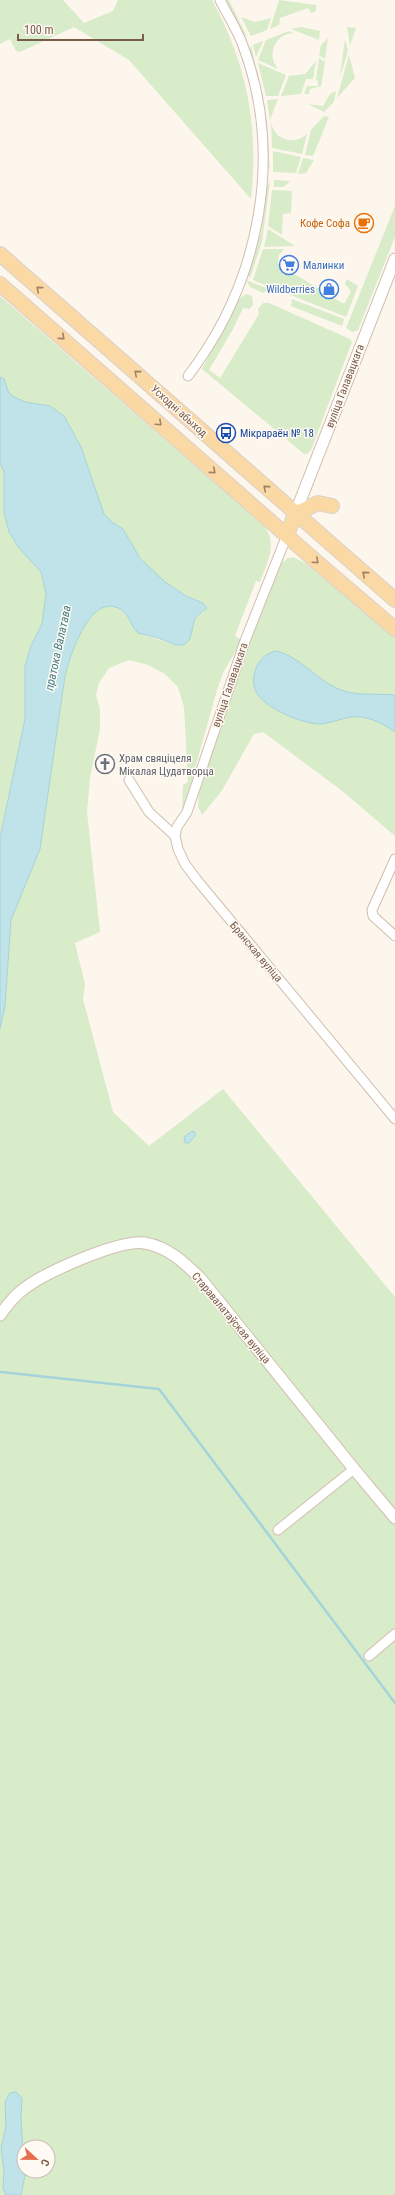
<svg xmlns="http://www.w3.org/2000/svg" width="395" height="2195" font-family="'Roboto Condensed',sans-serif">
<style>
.green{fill:#d8ecc9;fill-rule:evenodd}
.water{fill:#bfe3e8;stroke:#a5d3da}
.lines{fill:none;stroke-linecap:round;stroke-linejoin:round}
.stream{stroke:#a5d3da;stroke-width:2.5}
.minor-casing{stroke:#d1beb0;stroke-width:11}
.tertiary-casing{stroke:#d1beb0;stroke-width:13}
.primary-casing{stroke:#dad1cd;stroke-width:16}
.minor{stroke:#fff;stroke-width:9}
.tertiary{stroke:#fff;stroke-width:11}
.primary{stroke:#fbd9a5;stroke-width:14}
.oneway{stroke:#a18267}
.labels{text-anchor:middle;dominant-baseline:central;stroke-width:3;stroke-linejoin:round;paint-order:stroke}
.food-label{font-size:11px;fill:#c56008;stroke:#fffaf3;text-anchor:end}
.shop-label{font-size:11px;fill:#366cbe;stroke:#fffaf3;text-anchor:start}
.street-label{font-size:11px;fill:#7a5c4d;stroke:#fffaf3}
.transit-label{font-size:11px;fill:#164399;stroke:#fffaf3;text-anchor:start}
.worship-label{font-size:11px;fill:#5b616d;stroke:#fffaf3;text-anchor:start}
.water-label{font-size:12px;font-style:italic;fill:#437c86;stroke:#fffaf3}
</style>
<rect width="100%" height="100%" fill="#fdf6ec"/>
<!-- green -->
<path class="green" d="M0 0H63L84 23 113 11 118 0H212C247 64 259 127 251 199L129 60 74 27 20 52 16 51 10 39 0 44Z
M226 0H229L247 37 242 33Z
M279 0 316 5V11L311 13 308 8 280 18 279 25 270 29Z
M241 17 255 22 271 18 267 30 251 36Z
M301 27 320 31 319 40 291 29Z
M347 27 356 28 350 46Z
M289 31 293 33C275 34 266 55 278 69L258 60 266 40Z
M328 38 325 59 319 55 321 45Z
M345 39 348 51 340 77Z
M263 41 256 57 253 45Z
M251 45 265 108 270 170 268 166 266 132 249 54Z
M349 55 355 78 337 98Z
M319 58 325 62 321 86 310 89 309 94H304L307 86H318V81L316 80Z
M316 61 313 79H306L301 94 281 96 289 76 305 74Z
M258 63 286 75 278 96H266Z
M336 91 334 102 324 112 308 104 323 106 330 94Z
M278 99 270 120 267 100Z
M324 116 329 117 313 156 305 155 311 130Z
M271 122C274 140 294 146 307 134L302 154 272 148Z
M273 151 301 157 296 173 273 172Z
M303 158 314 160 306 173 298 174Z
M274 180 290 181 284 187H274Z
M270 182 262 242 250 278 248 275 261 233 267 186Z
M272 190 292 191 291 213 283 214 282 235 268 226Z
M395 206V237L358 330 352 332 346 328Z
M268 229 295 246 264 247Z
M263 249H284L279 255 278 264 342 303H345L351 291 345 284 347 279 358 286 346 317 253 280Z
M246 280 269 289 268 290 263 293 250 287Z
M246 294 252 296 253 305 249 309 243 308 233 329 209 370 220 378 259 314 258 309 263 303H269L350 339 352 342 311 450 307 454H304L202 369 239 299Z
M0 296 263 525C279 543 267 563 260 582L256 581 235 636 242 640 223 673 217 690 182 815 183 785 188 782 184 707 178 687 165 674 148 665 129 660 109 668 99 683 96 695 100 709V729L90 778 87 812 100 932 75 943 85 984 83 999 113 1112 149 1146 223 1089 395 1297V2195H0V1029L6 996 11 920 40 849 65 676C70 657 90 592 120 609 129 614 136 627 143 635 155 637 174 647 184 645L190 639 195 618 204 612 206 605C197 599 185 596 176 590 151 575 134 549 118 526L113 523 104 514 81 447 50 406C37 405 16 404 9 393 5 387 6 381 0 377ZM24 2147H48V2171H24Z
M292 299 344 319 342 326 291 306Z
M0 463 4 472V512L9 532 19 548 41 572 46 594 42 624 31 646 25 666V719L0 838Z
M293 557 305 563 395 637V836L341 790 263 732 254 734 221 792 202 815 198 806 199 793 227 702 279 565 288 558Z"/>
<!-- water -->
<path class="water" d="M0 377 4 379 8 391 12 396 25 402 50 406 64 416 81 447 104 514 113 523 123 529 140 558 165 582 186 596 203 603 207 608 195 618 190 639 184 645H176L158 638 138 633C130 626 130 614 120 609 90 592 70 656 65 676L40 849 11 920 5 1006 0 1029V838L25 719V666L31 646 42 624 46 594 41 572 19 548 9 532 4 512V472L0 463Z
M276 651C299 656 315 678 336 688 354 697 376 693 395 695V732C385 725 374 719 362 717 346 715 335 723 320 724 302 724 257 706 254 686 253 680 254 674 256 668 260 659 266 653 276 651Z
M192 1131 195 1132V1136L189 1143H185L184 1137Z
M16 2092 22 2098 21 2119 24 2171H26L21 2195H6L3 2188 4 2171 1 2148 6 2126 5 2102 10 2093Z"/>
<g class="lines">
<!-- stream -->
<path class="stream" d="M1 1372 159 1389 395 1703"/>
<defs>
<path id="minor" d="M188 376C260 282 285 155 242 43 236 28 227 14 220 0
M129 780 149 812 175 836 178 849 185 864 197 880 395 1119
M175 836 177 827 187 812 245 641 287 535
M395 859 372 910 373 916 395 936
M278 1530 354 1469
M369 1656 395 1634"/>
<path id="tertiary" d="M295 514 395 259
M0 1315C7 1305 15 1295 25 1288 46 1272 120 1239 145 1243 168 1247 185 1263 201 1279L354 1469 395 1518"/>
<path id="primary" d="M0 254 395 600
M0 284 319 564 395 629
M287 535 295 514 318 503 332 506"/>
</defs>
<!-- minor casing -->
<use href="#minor" class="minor-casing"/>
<!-- tertiary casing -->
<use href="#tertiary" class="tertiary-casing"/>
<!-- primary casing -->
<use href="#primary" class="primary-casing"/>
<!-- minor -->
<use href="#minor" class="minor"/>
<!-- tertiary -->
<use href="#tertiary" class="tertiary"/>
<!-- primary -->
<use href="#primary" class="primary"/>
</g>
<!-- one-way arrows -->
<defs><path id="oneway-chevron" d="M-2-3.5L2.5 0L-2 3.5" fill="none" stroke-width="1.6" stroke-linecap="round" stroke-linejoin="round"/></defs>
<g class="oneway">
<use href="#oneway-chevron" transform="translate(39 289) rotate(-139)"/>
<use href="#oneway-chevron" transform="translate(62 337) rotate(41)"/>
<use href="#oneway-chevron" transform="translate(137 373) rotate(-139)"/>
<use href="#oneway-chevron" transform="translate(159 423) rotate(43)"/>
<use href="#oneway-chevron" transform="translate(213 471) rotate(41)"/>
<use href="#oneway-chevron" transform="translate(266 488) rotate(-139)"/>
<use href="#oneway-chevron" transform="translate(316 561) rotate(42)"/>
<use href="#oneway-chevron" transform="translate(365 574) rotate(-140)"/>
</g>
<!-- icons -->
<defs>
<symbol id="cafe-ring" viewBox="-11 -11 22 22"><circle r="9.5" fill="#fffaf3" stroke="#e8710a" stroke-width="1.5"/><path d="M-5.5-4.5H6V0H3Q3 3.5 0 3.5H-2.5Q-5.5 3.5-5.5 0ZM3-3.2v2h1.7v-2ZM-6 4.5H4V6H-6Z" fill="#e8710a"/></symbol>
<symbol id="supermarket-ring" viewBox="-11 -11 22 22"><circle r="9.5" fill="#fffaf3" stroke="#3f7fe0" stroke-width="1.5"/><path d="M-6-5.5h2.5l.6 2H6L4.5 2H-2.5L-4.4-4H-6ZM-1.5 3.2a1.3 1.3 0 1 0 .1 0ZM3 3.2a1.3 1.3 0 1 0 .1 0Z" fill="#3f7fe0"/></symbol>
<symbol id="shop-ring" viewBox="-11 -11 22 22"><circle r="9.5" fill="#fffaf3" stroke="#3f7fe0" stroke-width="1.5"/><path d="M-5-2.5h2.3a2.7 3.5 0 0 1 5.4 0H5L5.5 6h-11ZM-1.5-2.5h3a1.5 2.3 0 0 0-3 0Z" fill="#3f7fe0"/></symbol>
<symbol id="bus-ring" viewBox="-11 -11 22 22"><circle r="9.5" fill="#fffaf3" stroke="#1a4fb4" stroke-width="1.5"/><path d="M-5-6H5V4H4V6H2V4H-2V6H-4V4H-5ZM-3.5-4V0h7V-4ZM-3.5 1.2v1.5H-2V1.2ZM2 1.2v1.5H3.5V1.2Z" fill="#1a4fb4"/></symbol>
<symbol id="church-ring" viewBox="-11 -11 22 22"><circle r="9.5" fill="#fffaf3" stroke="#6b7280" stroke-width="1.5"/><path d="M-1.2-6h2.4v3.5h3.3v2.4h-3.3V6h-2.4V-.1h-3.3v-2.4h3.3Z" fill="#6b7280"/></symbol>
</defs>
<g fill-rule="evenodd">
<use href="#cafe-ring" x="353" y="212" width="22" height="22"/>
<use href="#supermarket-ring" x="278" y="254" width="22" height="22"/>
<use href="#shop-ring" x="318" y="278" width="22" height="22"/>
<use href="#bus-ring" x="215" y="422" width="22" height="22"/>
<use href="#church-ring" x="94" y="753" width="22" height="22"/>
</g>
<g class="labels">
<!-- food labels -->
<g class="food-label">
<text x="350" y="223">Кофе Софа</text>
</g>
<!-- shop labels -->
<g class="shop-label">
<text x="303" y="265">Малинки</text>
<text x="315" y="289" text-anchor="end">Wildberries</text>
</g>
<!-- street labels -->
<g class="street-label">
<text transform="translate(345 386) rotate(-69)">вуліца Галавацкага</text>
<text transform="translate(179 411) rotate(42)">Усходні абыход</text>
<text transform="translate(230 685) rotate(-71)">вуліца Галавацкага</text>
<text transform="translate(256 952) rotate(50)">Бранская вуліца</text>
<text transform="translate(231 1318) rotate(50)">Старавалатаўская вуліца</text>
</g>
<!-- transit labels -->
<g class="transit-label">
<text x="240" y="433">Мікрараён № 18</text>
</g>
<!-- worship labels -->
<g class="worship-label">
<text x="119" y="758">Храм свяціцеля<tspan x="119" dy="13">Мікалая Цудатворца</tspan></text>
</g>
<!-- water labels -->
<g class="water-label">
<text transform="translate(58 648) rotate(-78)">пратока Валатава</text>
</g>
</g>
<!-- north arrow -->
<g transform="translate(36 2159) rotate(112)"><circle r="19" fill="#fffaf3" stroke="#cabbb1"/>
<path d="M0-3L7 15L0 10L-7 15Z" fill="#e76f51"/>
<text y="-6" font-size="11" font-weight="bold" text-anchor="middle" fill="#7a5c4d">С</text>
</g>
<!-- scale -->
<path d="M18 34v6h125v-6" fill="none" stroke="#7a5c4d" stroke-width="2"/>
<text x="24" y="34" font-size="12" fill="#7a5c4d" stroke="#fffaf3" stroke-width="3" paint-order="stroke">100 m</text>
</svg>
